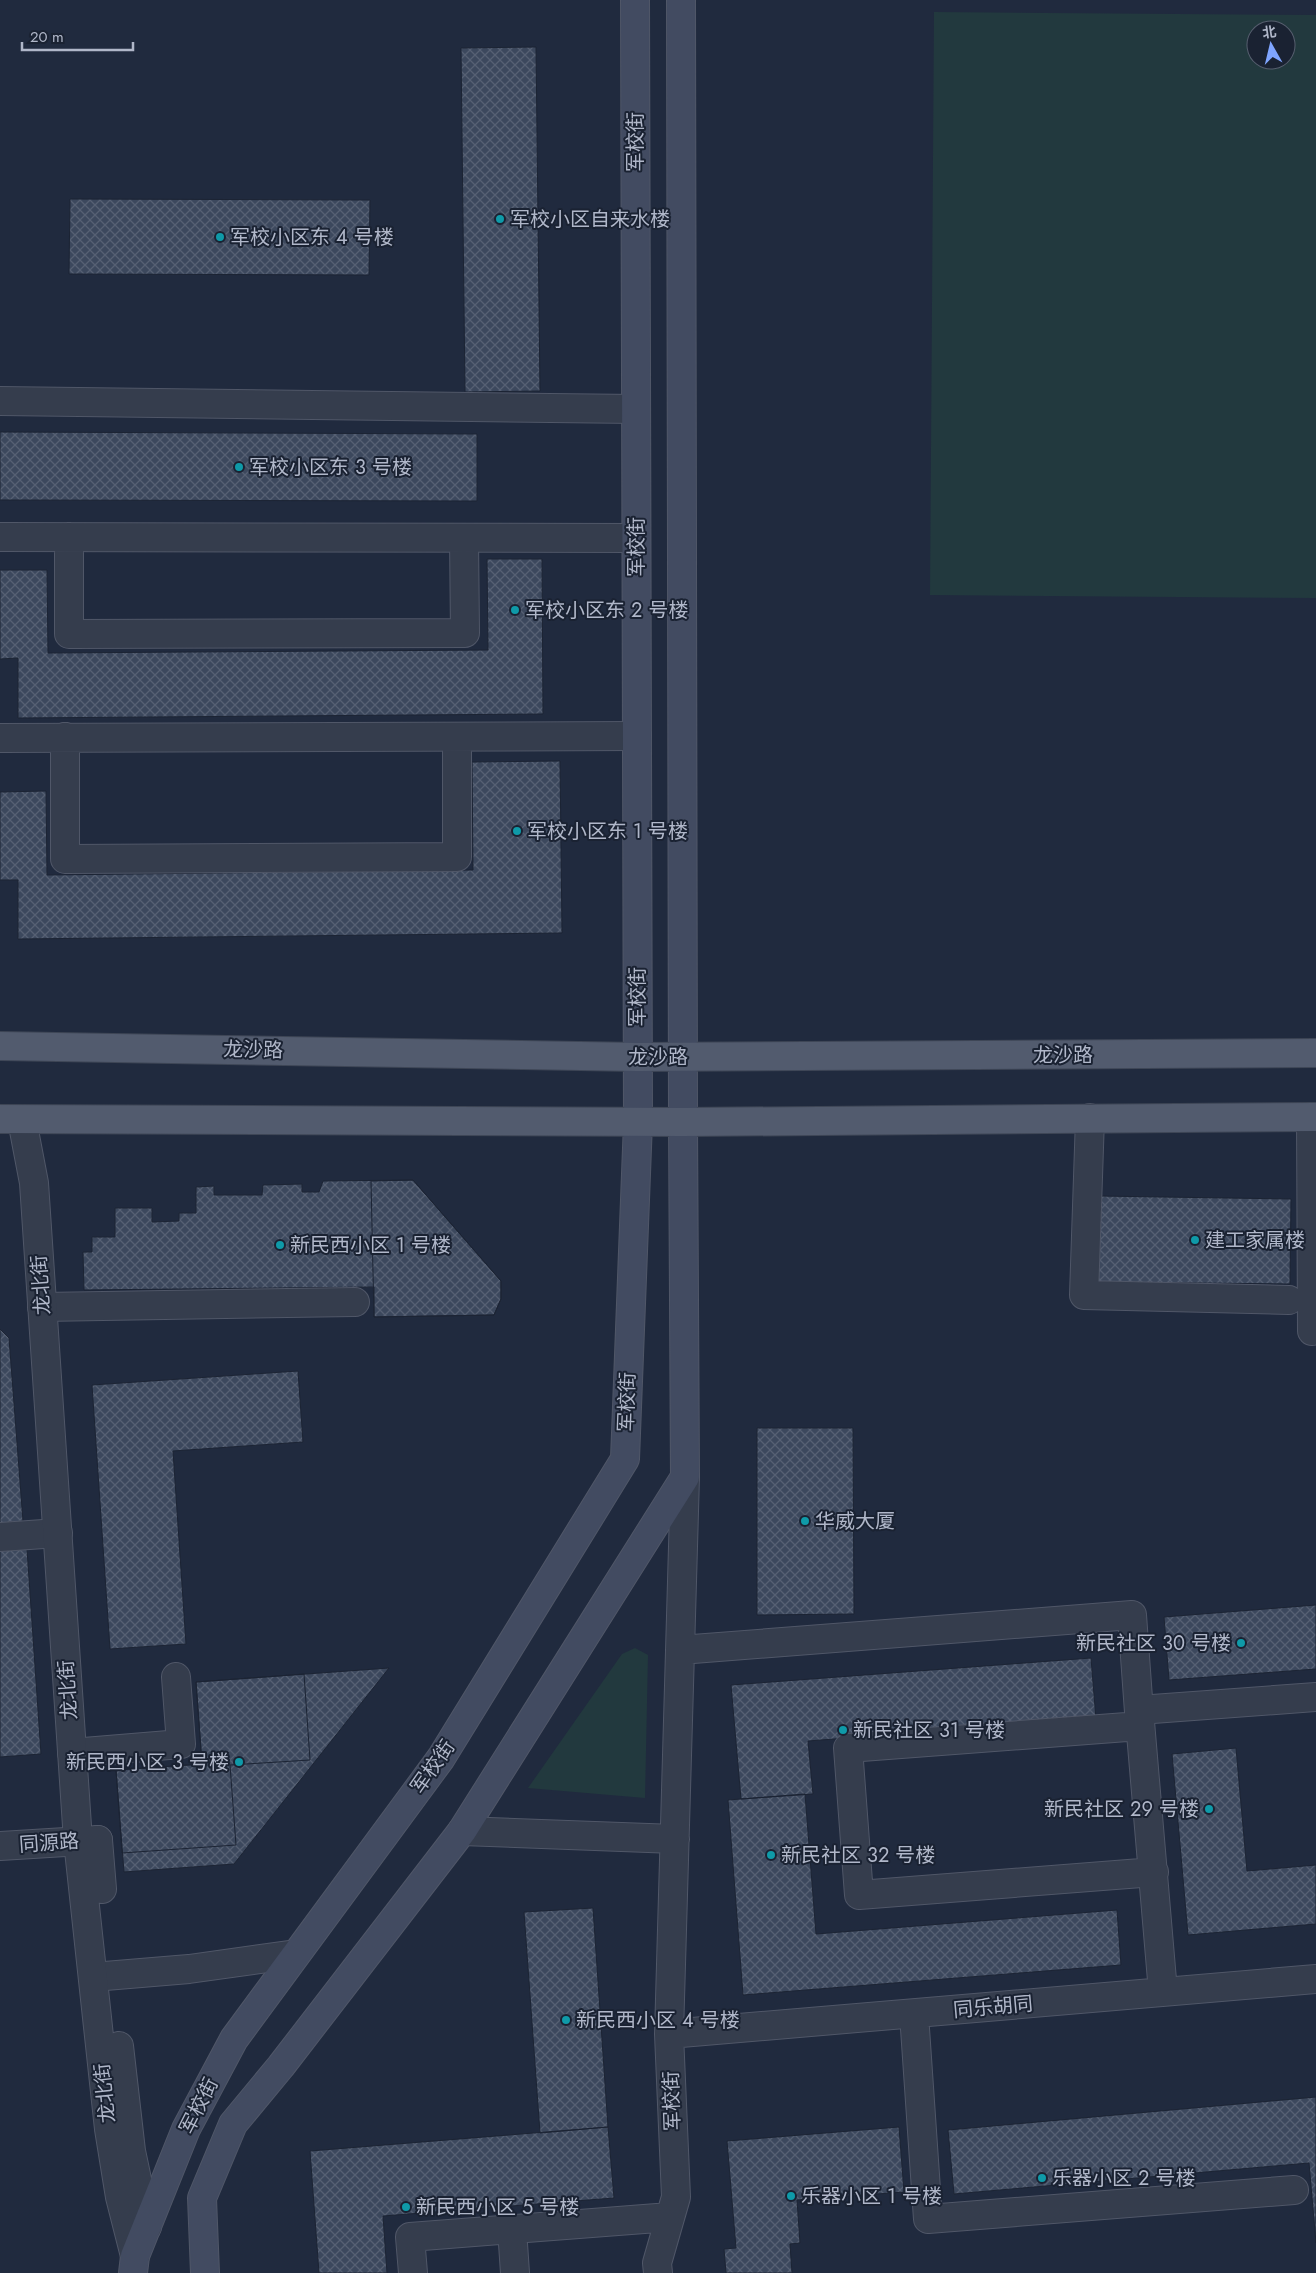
<svg xmlns="http://www.w3.org/2000/svg" width="1316" height="2273" font-family="Jost,'Noto Sans SC',sans-serif">
<style>
.grass{fill:#22393e;fill-rule:evenodd}
.building{fill:url(#building-cross-hatch);stroke:#1c2434}
.lines{fill:none;stroke-linecap:round;stroke-linejoin:round}
.minor-casing{stroke:#505768;stroke-width:30}
.tertiary-casing{stroke:#505768;stroke-width:30}
.secondary-casing{stroke:#505768;stroke-width:30}
.primary-casing{stroke:#3e4656;stroke-width:30}
.minor{stroke:#353d4d;stroke-width:28}
.tertiary{stroke:#353d4d;stroke-width:28}
.secondary{stroke:#424b61;stroke-width:28}
.primary{stroke:#525b6e;stroke-width:28}
.culture-dot{fill:#0f9aa8;stroke:#1a2232;stroke-width:2}
.labels{text-anchor:middle;dominant-baseline:central;stroke-width:4;stroke-linejoin:round;paint-order:stroke}
.street-label{font-size:20px;fill:#b0b7c9;stroke:#1a2232}
.poi-label{font-size:20px;fill:#b0b7c9;stroke:#1a2232;text-anchor:start}
</style>
<defs>
<pattern id="building-cross-hatch" width="8" height="8" patternUnits="userSpaceOnUse" patternTransform="scale(1.25)"><rect width="8" height="8" fill="#3c485d"/><path d="M0 0l8 8M0 8l8-8" fill="none" stroke="#566073"/></pattern>
</defs>
<rect width="100%" height="100%" fill="#202a3e"/>
<!-- grass -->
<path class="grass" d="M934 12 1316 15V598L930 595ZM1256 30H1286V60H1256Z
M635 1648 648 1655 645 1798 528 1788 622 1654Z"/>
<!-- building -->
<path class="building" d="M536 47 540 391 465 392 461 48Z
M70 199 370 200 369 275 69 274Z
M0 432 477 434V501L0 500Z
M487 559H542L543 714 18 718V658L0 659V570H47L48 653 488 650Z
M560 761 562 933 18 939V880H0V792L46 791 47 875 473 870 472 762Z
M413 1180 501 1281V1299L494 1315 374 1317V1287L84 1290 83 1252H92V1237H115V1208H152V1222L179 1221V1213H196V1187L214 1186V1195H262L263 1185 302 1184V1192H319L323 1181Z
M413 1180 501 1281V1299L494 1315 374 1317 371 1181Z
M1099 1196 1291 1199 1290 1284 1098 1282Z
M0 1329 9 1338 23 1521 0 1523Z
M298 1371 303 1442 173 1451 186 1644 110 1649 92 1385Z
M757 1428H853L854 1614 757 1615Z
M27 1549 41 1754 0 1757V1551Z
M1316 1605V1669L1169 1680 1164 1617Z
M1091 1658 1096 1719 808 1741 813 1794 741 1799 731 1685Z
M389 1668 234 1864 124 1872 116 1770 202 1764 196 1682Z
M304 1674 310 1760 230 1765 236 1845 122 1853 116 1770 202 1764 196 1682Z
M1236 1748 1247 1871 1316 1865V1924L1188 1935 1172 1754Z
M805 1794 816 1934 1117 1910 1121 1965 743 1995 728 1800Z
M593 1908 608 2127 540 2133 524 1912Z
M1316 2097V2243L1309 2163 954 2194 948 2130Z
M608 2127 614 2198 383 2216 387 2273H319L310 2151Z
M899 2127 904 2192 797 2200 800 2243 790 2244 792 2273H726L724 2249 736 2248 727 2141Z"/>
<g class="lines">
<defs>
<path id="minor" d="M0 401 636 409
M0 537 636 538
M69 537V634L465 633 464 538
M65 737V859L457 857V737
M0 738 637 736
M1311 1117 1312 1331
M1090 1118 1084 1295 1289 1300
M42 1307 355 1302
M0 1537 58 1533
M680 1650 1132 1615 1140 1726 848 1748 859 1895 1154 1872
M72 1753 181 1744 176 1677
M462 1831 675 1839
M0 1846 98 1840
M93 1977 189 1969 296 1954
M1163 1992 1139 1710 1316 1697
M914 2014 928 2219 1294 2190
M669 2034 1316 1979
M512 2229 515 2273
M413 2273 410 2237 670 2217
M658 2273 657 2263 676 2197 669 2034 685 1477"/>
<path id="tertiary" d="M22 1120 34 1183 78 1841 109 2129 120 2197 135 2256
M98 1840 102 1889
M119 2046 131 2151 147 2227"/>
<path id="secondary" d="M133 2273 135 2256 186 2129 234 2039 441 1758 625 1459 638 1122 635 0
M205 2273 202 2198 233 2124 281 2066 462 1831 685 1477 683 1122 681 0"/>
<path id="primary" d="M0 1046 637 1057 1316 1053
M0 1119 683 1122 1316 1117"/>
</defs>
<!-- minor casing -->
<use href="#minor" class="minor-casing"/>
<!-- tertiary casing -->
<use href="#tertiary" class="tertiary-casing"/>
<!-- secondary casing -->
<use href="#secondary" class="secondary-casing"/>
<!-- primary casing -->
<use href="#primary" class="primary-casing"/>
<!-- minor -->
<use href="#minor" class="minor"/>
<!-- tertiary -->
<use href="#tertiary" class="tertiary"/>
<!-- secondary -->
<use href="#secondary" class="secondary"/>
<!-- primary -->
<use href="#primary" class="primary"/>
</g>
<!-- markers -->
<g class="culture-dot">
<circle cx="500" cy="219" r="5"/>
<circle cx="220" cy="237" r="5"/>
<circle cx="239" cy="467" r="5"/>
<circle cx="515" cy="610" r="5"/>
<circle cx="517" cy="831" r="5"/>
<circle cx="1195" cy="1240" r="5"/>
<circle cx="280" cy="1245" r="5"/>
<circle cx="805" cy="1521" r="5"/>
<circle cx="1241" cy="1643" r="5"/>
<circle cx="843" cy="1730" r="5"/>
<circle cx="239" cy="1762" r="5"/>
<circle cx="1209" cy="1809" r="5"/>
<circle cx="771" cy="1855" r="5"/>
<circle cx="566" cy="2020" r="5"/>
<circle cx="1042" cy="2178" r="5"/>
<circle cx="791" cy="2196" r="5"/>
<circle cx="406" cy="2207" r="5"/>
</g>
<g class="labels">
<!-- street labels -->
<g class="street-label">
<text transform="translate(635 142) rotate(-90)">军校街</text>
<text transform="translate(636 547) rotate(-90)">军校街</text>
<text transform="translate(637 997) rotate(-90)">军校街</text>
<text transform="translate(253 1050) rotate(1)">龙沙路</text>
<text x="1063" y="1055">龙沙路</text>
<text x="658" y="1057">龙沙路</text>
<text transform="translate(41 1285) rotate(-94)">龙北街</text>
<text transform="translate(627 1402) rotate(-88)">军校街</text>
<text transform="translate(68 1690) rotate(-94)">龙北街</text>
<text transform="translate(433 1767) rotate(-55)">军校街</text>
<text transform="translate(49 1843) rotate(-4)">同源路</text>
<text transform="translate(993 2007) rotate(-5)">同乐胡同</text>
<text transform="translate(105 2093) rotate(-96)">龙北街</text>
<text transform="translate(672 2101) rotate(-92)">军校街</text>
<text transform="translate(199 2106) rotate(-63)">军校街</text>
</g>
<!-- poi labels -->
<g class="poi-label">
<text x="510" y="219">军校小区自来水楼</text>
<text x="230" y="237">军校小区东 4 号楼</text>
<text x="249" y="467">军校小区东 3 号楼</text>
<text x="525" y="610">军校小区东 2 号楼</text>
<text x="527" y="831">军校小区东 1 号楼</text>
<text x="1205" y="1240">建工家属楼</text>
<text x="290" y="1245">新民西小区 1 号楼</text>
<text x="815" y="1521">华威大厦</text>
<text x="1231" y="1643" text-anchor="end">新民社区 30 号楼</text>
<text x="853" y="1730">新民社区 31 号楼</text>
<text x="229" y="1762" text-anchor="end">新民西小区 3 号楼</text>
<text x="1199" y="1809" text-anchor="end">新民社区 29 号楼</text>
<text x="781" y="1855">新民社区 32 号楼</text>
<text x="576" y="2020">新民西小区 4 号楼</text>
<text x="1052" y="2178">乐器小区 2 号楼</text>
<text x="801" y="2196">乐器小区 1 号楼</text>
<text x="416" y="2207">新民西小区 5 号楼</text>
</g>
</g>
<!-- north arrow -->
<g transform="translate(1271 45) rotate(352)"><circle r="24" fill="#1a2232" stroke="#565e6e"/>
<path d="M0-4L9 19L0 12L-9 19Z" fill="#7fa5ff"/>
<text y="-8" font-size="14" font-weight="bold" text-anchor="middle" fill="#b0b7c9">北</text>
</g>
<!-- scale -->
<path d="M22 42v8h111v-8" fill="none" stroke="#b0b7c9" stroke-width="2.5"/>
<text x="30" y="42" font-size="15" fill="#b0b7c9" stroke="#1a2232" stroke-width="4" paint-order="stroke">20 m</text>
</svg>
